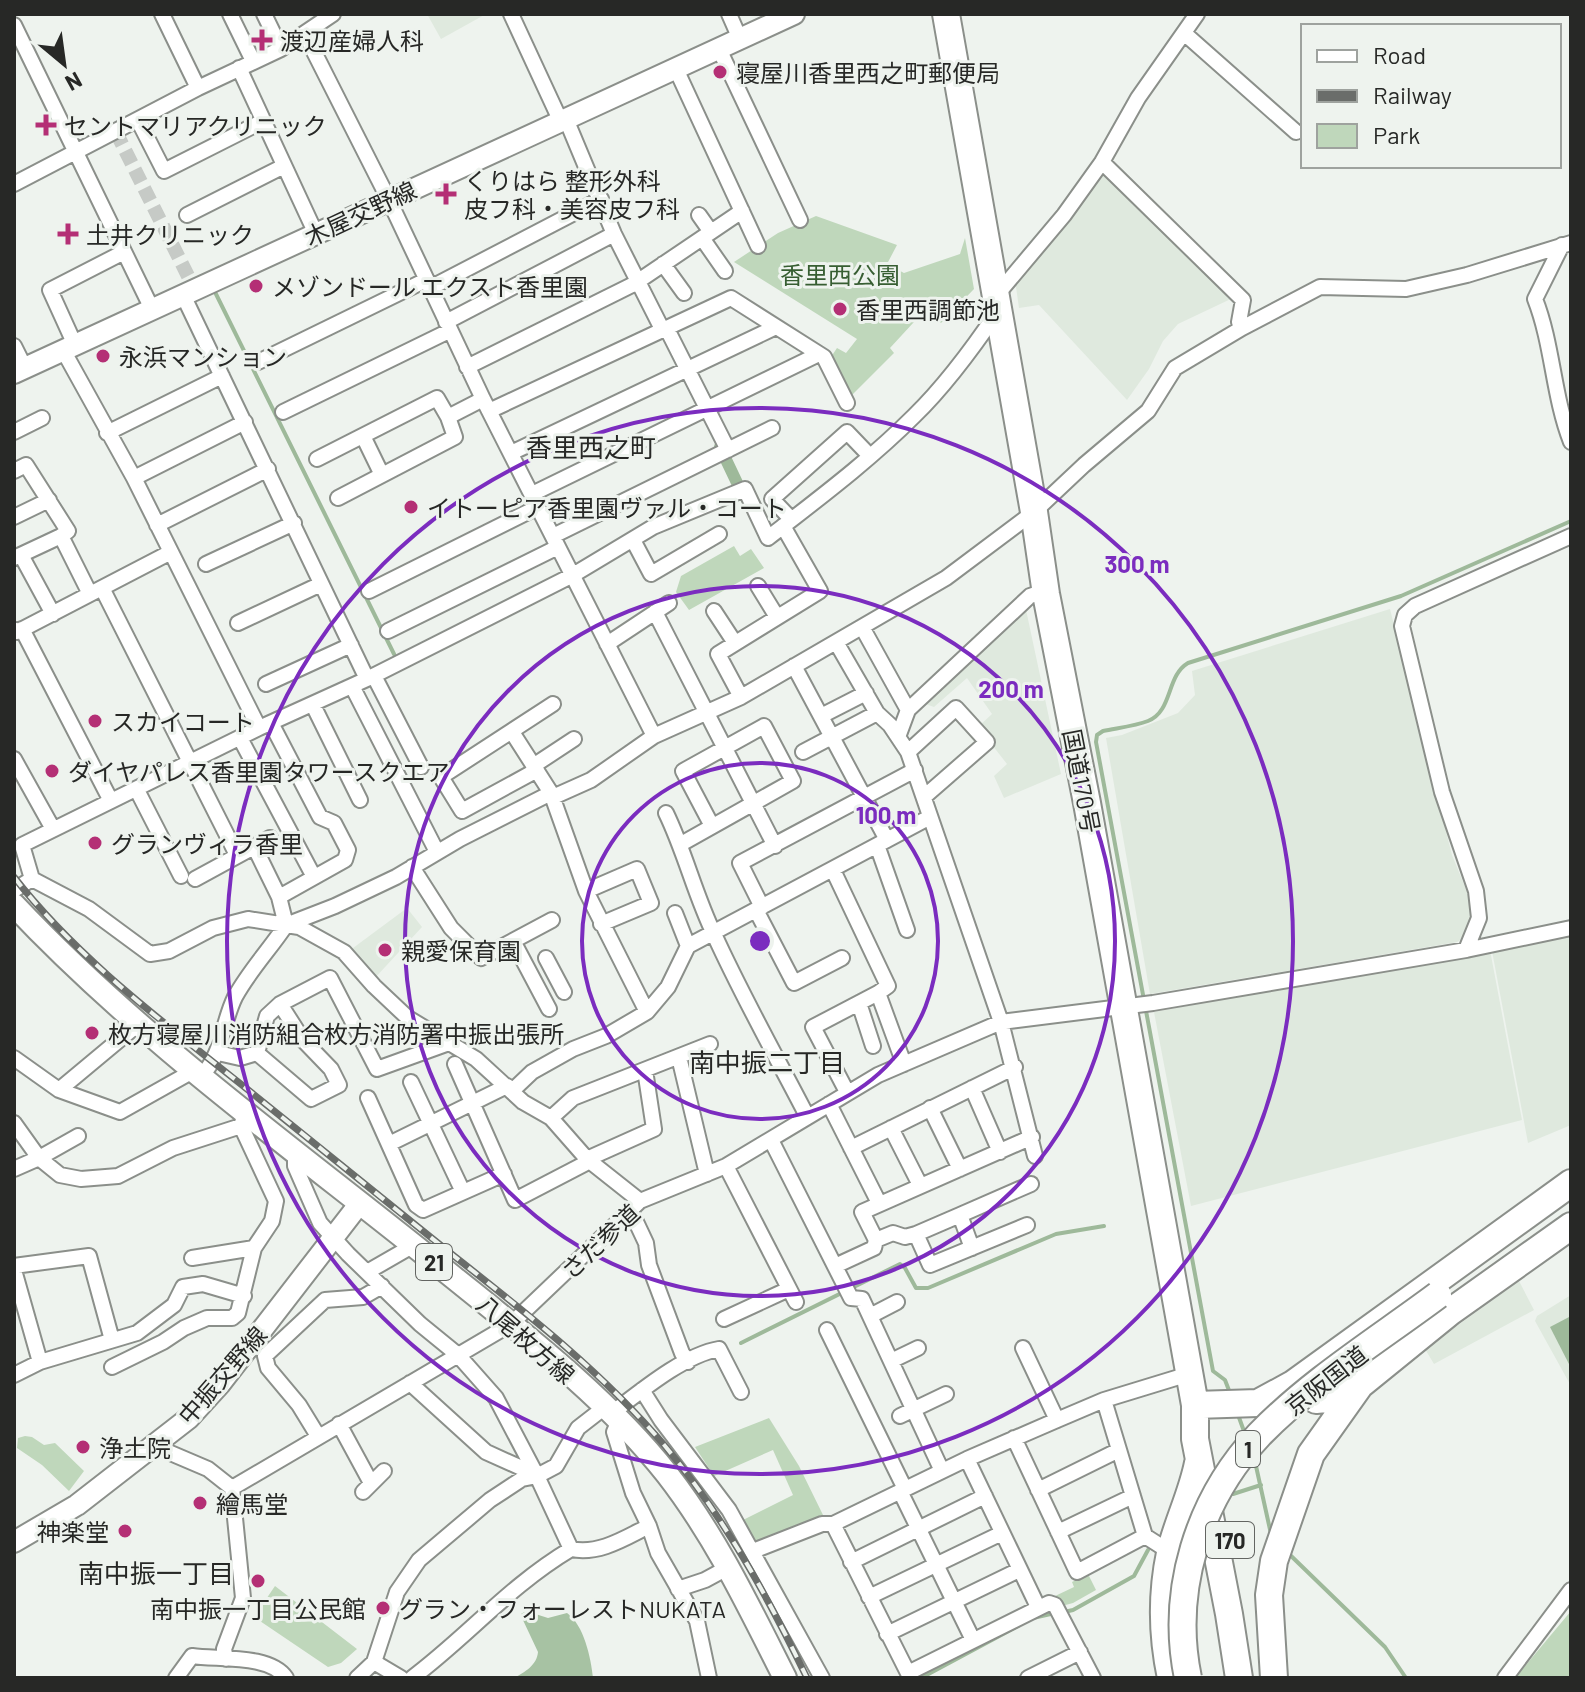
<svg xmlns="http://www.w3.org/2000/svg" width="1585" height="1692" font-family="Barlow,'Noto Sans JP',sans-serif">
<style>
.built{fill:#dfe9de}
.green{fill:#bfd7bb}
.forest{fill:#a7c2a3}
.water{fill:#9eb99a}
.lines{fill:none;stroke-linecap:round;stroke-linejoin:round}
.stream{stroke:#9eb99a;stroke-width:4}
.canal{stroke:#9eb99a;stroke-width:12}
.street-tunnel{stroke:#c6cac6;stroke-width:14;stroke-dasharray:14 7;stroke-linecap:butt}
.street-casing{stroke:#8b8f8a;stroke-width:18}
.secondary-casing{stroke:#8b8f8a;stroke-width:24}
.primary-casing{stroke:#8b8f8a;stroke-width:26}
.highway-casing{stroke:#8b8f8a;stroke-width:30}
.street{stroke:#fff;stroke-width:14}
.secondary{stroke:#fff;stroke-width:20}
.primary{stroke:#fff;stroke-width:22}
.highway{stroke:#fff;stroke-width:26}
.rail-casing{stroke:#6a6d6a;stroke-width:7}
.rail{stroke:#eef3ee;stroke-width:4;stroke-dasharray:12;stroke-linecap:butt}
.highway-bridge-casing{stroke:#8b8f8a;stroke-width:30;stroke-linecap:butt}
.highway-bridge{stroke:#fff;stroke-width:26}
.ring{fill:none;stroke:#7b2cbf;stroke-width:4}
.poi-dot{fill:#b42f75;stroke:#eef3ee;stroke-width:3}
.labels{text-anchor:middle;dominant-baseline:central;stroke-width:6;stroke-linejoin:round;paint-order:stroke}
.shield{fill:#eef3ee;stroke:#636562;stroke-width:2}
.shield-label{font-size:22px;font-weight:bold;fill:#272826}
.poi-label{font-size:24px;fill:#272826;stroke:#eef3ee;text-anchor:start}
.street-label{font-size:24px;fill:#272826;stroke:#eef3ee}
.park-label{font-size:24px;fill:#375e32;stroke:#eef3ee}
.neighbourhood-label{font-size:26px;fill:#272826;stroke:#eef3ee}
.centre{fill:#7b2cbf;stroke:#eef3ee;stroke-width:4}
.ring-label{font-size:24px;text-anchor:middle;font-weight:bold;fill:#7b2cbf;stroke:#eef3ee;stroke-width:6;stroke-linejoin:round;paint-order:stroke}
</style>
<rect width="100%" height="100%" fill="#eef3ee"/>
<!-- built -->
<path class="built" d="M427 14H486L441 39Z
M1104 166 1235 297 1178 324 1163 341 1149 369 1127 400 1039 305 1019 308 1015 280Z
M1025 605 1061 774 1004 798 994 776 1007 764 978 727 992 714 967 678 934 707 920 702Z
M1390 609 1452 855 1470 899 1471 919 1464 938 1457 942 1150 994 1106 738 1122 735 1178 713 1195 695 1192 671Z
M407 908 422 927 374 979 349 951Z
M1571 930V1125L1528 1143 1492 951Z
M1490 950 1522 1120 1191 1206 1154 1012Z
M1519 1281 1534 1310 1434 1364 1425 1349Z
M1571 1295V1386L1535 1321 1537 1316Z"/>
<!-- green -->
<path class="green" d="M816 216 897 245 887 264 904 273 960 254 965 238 974 289 941 323 925 310 890 348 894 353 849 398 829 360 837 348 846 353 857 339 734 262 778 233Z
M734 546 740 556 751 549 764 568 689 610 676 592 681 576Z
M769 1418 799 1466 823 1515 756 1542 743 1520 793 1495 773 1450 714 1476 695 1447Z
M25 1436 32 1437 44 1445 55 1443 84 1471 69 1491 42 1465 17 1448 18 1438Z
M1088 1574 1096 1590 1073 1603 1058 1607 1053 1597 1074 1587 1072 1582Z
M275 1586 357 1649 341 1663 328 1667 254 1617Z
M1571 1611V1678H1515Z"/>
<!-- forest -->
<path class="forest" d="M526 1611 548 1618 567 1613C584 1625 591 1658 593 1678H514C525 1672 537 1665 538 1652L522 1618 521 1614Z"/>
<!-- water -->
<path class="water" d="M1571 1316V1366H1570L1550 1327Z"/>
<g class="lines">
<!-- stream -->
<path class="stream" d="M213 288 394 654
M741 1343 900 1264 905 1268 916 1288H928L1056 1234 1104 1226
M1230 1393 1225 1380 1213 1371 1096 742 1097 735 1103 731C1117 728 1135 726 1148 721 1173 711 1166 676 1188 663L1401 596 1571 521
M1237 1412 1245 1434
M1254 1457 1271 1534
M1233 1494 1261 1485
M1287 1552 1385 1647 1406 1678
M1064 1612 1073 1610 1134 1576 1148 1550
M1033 1618 1055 1613
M921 1678 1018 1626"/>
<!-- canal -->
<path class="canal" d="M720 447 739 487"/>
<!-- street-tunnel -->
<path class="street-tunnel" d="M116 132 195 290"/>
<defs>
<path id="street" d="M162 14 198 88
M230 14 253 61
M264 14 281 49
M511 14 561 122
M729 14 740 39
M14 25 152 309
M1184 33 1296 132
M305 34 389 200 483 399 654 736
M719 49 800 220
M239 68 316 234
M676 69 758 246
M566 119 614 234 663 331
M138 120 164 171 263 121
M1102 162 1243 300 1239 322 1242 328
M14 184 198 88 281 49 333 14
M187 215 284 166
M699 215 711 232
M702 238 725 271
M1562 245 1535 299C1553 345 1553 396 1571 442
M663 264 684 293
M430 288 601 199
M183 295 367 679
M995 297 1064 215 1102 162 1138 98 1197 14
M446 322 614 234
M667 329 728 450
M75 345 50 290 124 252
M14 346 25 368
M63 350 134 478 259 728
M258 362 426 280
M467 367 634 284 742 211
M489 411 731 298 824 357 847 403
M283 412 449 331
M448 417 483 399
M14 432 42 418
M107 433 222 376
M363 436 382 475
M511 453 776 327
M317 459 437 398 448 417 455 437 338 498
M14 471 26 465 68 531 61 536 90 594
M134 478 245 422
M532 494 819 354
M14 517 49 500
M791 519 772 499 847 432 870 456
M157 525 268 469
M553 536 772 428
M633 540 651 574 719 534
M21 555 53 614
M14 558 61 536
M206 564 294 523
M758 586 777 617
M102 588 237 855
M369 591 538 507
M714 611 735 643
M655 612 775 846
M238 623 321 584
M862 627 908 710
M22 629 111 801
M16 630 17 632 171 552
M388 631 558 547
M836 642 877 713 890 725 908 752 1001 1022 1035 1156
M607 644 669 603
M794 666 887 840
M374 676 421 767
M266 684 351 645
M352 686 437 852
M741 697 718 654 820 591 783 526
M313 705 360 800
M821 716 866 693
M271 723 320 817 334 823 348 850 345 860 279 897
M512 732 551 793 586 891 647 1012
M898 737 908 710 1030 596 1045 591
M240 738 314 877
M803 752 877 713
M908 752 956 708 987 742 924 797
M14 759 53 829
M533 766 574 739
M537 770 462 811 441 777 553 704
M137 790 181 876
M553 797 591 780 654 736 741 697 946 578 1034 512 1084 465 1148 411 1175 368 1242 328 1320 287 1406 289 1467 275 1571 243
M666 813C685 852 695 895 714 934 742 996 776 1056 807 1116
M681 844 793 781 764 726 683 771 712 826
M877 845 907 930
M412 867 451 928 481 958 552 920
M833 870 888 986 878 993 904 1064
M32 879 89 909 150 954 169 951 213 928 248 919 286 925 335 906 396 877 460 839 551 793
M195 879 270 838
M14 890 32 879 22 845 259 728 367 679 573 575 653 527 745 489 768 538C818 499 869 461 914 416 946 385 973 348 998 311
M586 891 637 869 651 903 601 924
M762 907 740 863 915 770
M756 910 794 983 842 958
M675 913 688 946
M286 925 299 927 344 952 374 986 408 1018 476 1059 523 1102 551 1118 587 1159 640 1201
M513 941 549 1009
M1466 950 1479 918 1476 891 1442 792 1402 626 1405 615 1415 606 1571 536
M546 958 564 992
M859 1003 873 1046
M218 1053 240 1058 257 1053 311 1099 339 1085 331 1069 303 1040 280 1004
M257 1053 267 1016 280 1004 330 978 377 1069 449 1043
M679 1057 707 1174
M14 1058 59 1090 120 1112 193 1071
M455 1064 515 1200 590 1161
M201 1077C224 1051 221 1026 235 997 249 971 270 949 286 925L279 897 254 846
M411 1082 463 1192
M972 1088 1000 1152
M59 1090 137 1025
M512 1091 532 1072 573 1049 606 1036 647 1012 668 987 688 946 930 817
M847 1092 813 1027 878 993
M368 1098 416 1205 423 1210 504 1174
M829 1104 879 1203
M930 1108 960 1169
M551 1118 573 1098 710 1044
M14 1123 39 1158 60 1175 81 1179 118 1176 173 1148 241 1126 244 1117
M891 1128 920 1185
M771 1140 851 1298 862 1299 942 1471
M389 1144 507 1086
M851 1148 1015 1067
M295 1152V1166L320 1223 348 1254 420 1324 458 1355 496 1398 537 1476 571 1549
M587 1159 654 1129 645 1070
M726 1166 796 1302
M14 1169 39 1158 78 1136
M630 1209 646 1243 649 1265 682 1353 688 1362
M960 1215 1031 1184
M1027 1225 930 1265 916 1234 905 1237 893 1233 876 1240 862 1212 1032 1137
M916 1234 960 1215 972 1248
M192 1258 254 1248
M14 1266 89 1256 112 1340
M835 1266 874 1248 876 1240
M14 1270 40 1362
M367 1272 414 1245
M870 1316 897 1302
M724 1319 789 1289
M827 1330 905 1489
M1023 1348 1057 1420
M891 1361 918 1348
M112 1367 163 1342 184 1328 207 1318H232L238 1313 254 1248 272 1221 276 1201 241 1126
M14 1375 40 1362 137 1333 174 1305 183 1287 203 1284 244 1296
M410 1383 486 1452 537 1475
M642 1390 661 1420 729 1510 822 1678
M1104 1400 1145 1536 1170 1552
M612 1413C641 1391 684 1355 719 1349L741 1392
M900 1416 946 1394
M619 1421 614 1432 633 1493 649 1526 658 1553 697 1621 709 1678
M339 1424 371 1483
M318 1436 299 1405 268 1368 265 1356 325 1300 363 1297 382 1286
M1014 1438 1077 1572 1145 1536
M154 1446 208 1469 232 1488 511 1324 640 1201 726 1166 878 1075 1001 1022 1153 1003 1466 950 1571 928
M967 1459 1038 1607
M1038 1490 1119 1450
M900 1491 973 1640
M363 1492 384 1471
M833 1524 908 1673 1049 1603 1055 1605 1093 1678
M1058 1532 1133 1496
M753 1551 822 1524H833L967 1459 1057 1420 1104 1400 1189 1374
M851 1562 985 1496
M678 1589 705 1580 729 1567
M869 1597 1002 1533
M887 1634 1019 1570
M226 1659 224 1649 243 1598 232 1488
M374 1662 397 1592 419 1560 490 1500 522 1479 537 1476 556 1466 578 1428 605 1407
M176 1678 192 1656C218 1660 270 1654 286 1678
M357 1678 374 1662 401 1678
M412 1678C468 1636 509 1586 571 1549 599 1555 625 1538 649 1526
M1028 1678 1080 1652
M1505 1678 1571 1590"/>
<path id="secondary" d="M14 373 794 14
M14 1542 77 1505 189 1418 220 1384 360 1203"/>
<path id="primary" d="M14 905C146 1045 304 1156 453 1277 525 1335 610 1401 667 1474 716 1537 749 1607 785 1678"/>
<path id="highway" d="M946 14 1034 512 1046 594 1087 803 1195 1405V1439L1229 1614 1239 1678
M1293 1384 1316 1400 1336 1398 1360 1385
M1195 1405 1258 1403 1293 1384 1571 1183
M1171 1678C1162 1636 1161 1596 1170 1553 1177 1523 1192 1494 1198 1463
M1274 1678 1269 1595 1274 1561 1311 1454 1360 1385 1450 1312 1571 1226"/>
</defs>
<!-- street casing -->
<use href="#street" class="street-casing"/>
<!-- secondary casing -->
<use href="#secondary" class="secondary-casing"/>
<!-- primary casing -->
<use href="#primary" class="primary-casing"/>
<!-- highway casing -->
<use href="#highway" class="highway-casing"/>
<!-- street -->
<use href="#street" class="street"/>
<!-- secondary -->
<use href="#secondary" class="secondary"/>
<!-- primary -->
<use href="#primary" class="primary"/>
<!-- highway -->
<use href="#highway" class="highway"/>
<defs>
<path id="rail" d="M14 877C77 958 162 1021 242 1085 313 1142 383 1199 454 1256 529 1315 603 1373 665 1446 724 1517 767 1595 807 1678"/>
</defs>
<!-- rail casing -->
<use href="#rail" class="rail-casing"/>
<!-- rail -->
<use href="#rail" class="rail"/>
<defs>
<path id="highway-bridge" d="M1188 1678C1170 1591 1198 1500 1259 1435 1310 1382 1379 1339 1438 1295"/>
</defs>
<!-- highway-bridge casing -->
<use href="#highway-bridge" class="highway-bridge-casing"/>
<!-- highway-bridge -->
<use href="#highway-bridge" class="highway-bridge"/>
</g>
<!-- distance rings -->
<g class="ring">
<circle cx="760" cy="941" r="178"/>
<circle cx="760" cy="941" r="355"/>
<circle cx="760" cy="941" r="533"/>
</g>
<!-- markers -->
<g class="poi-dot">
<path d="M258 28h8v8h8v8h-8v8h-8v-8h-8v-8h8z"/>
<circle cx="720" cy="72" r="8"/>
<path d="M42 113h8v8h8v8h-8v8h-8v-8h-8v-8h8z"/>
<path d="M442 182h8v8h8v8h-8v8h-8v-8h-8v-8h8z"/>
<path d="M64 222h8v8h8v8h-8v8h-8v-8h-8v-8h8z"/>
<circle cx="256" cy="286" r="8"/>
<circle cx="840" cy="309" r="8"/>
<circle cx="103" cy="356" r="8"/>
<circle cx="411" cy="507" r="8"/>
<circle cx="95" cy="721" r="8"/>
<circle cx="52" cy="771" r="8"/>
<circle cx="95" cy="843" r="8"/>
<circle cx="385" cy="950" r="8"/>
<circle cx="92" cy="1033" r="8"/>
<circle cx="83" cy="1447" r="8"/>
<circle cx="200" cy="1503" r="8"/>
<circle cx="125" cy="1531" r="8"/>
<circle cx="258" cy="1581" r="8"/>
<circle cx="383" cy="1608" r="8"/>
</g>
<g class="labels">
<!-- shield labels -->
<g class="shield">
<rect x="416" y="1244" width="36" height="36" rx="6"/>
<rect x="1236" y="1431" width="24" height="36" rx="6"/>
<rect x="1206" y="1522" width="48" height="36" rx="6"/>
</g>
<g class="shield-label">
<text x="434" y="1262">21</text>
<text x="1248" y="1449">1</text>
<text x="1230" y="1540">170</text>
</g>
<!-- poi labels -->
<g class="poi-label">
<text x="280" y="40">渡辺産婦人科</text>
<text x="736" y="72">寝屋川香里西之町郵便局</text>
<text x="64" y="125">セントマリアクリニック</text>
<text x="464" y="180">くりはら 整形外科<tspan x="464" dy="28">皮フ科・美容皮フ科</tspan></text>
<text x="86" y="234">土井クリニック</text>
<text x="272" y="286">メゾンドール エクスト香里園</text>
<text x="856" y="309">香里西調節池</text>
<text x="119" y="356">永浜マンション</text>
<text x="427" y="507">イトーピア香里園ヴァル・コート</text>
<text x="111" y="721">スカイコート</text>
<text x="68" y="771">ダイヤパレス香里園タワースクエア</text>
<text x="111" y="843">グランヴィラ香里</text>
<text x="401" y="950">親愛保育園</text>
<text x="108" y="1033">枚方寝屋川消防組合枚方消防署中振出張所</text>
<text x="99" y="1447">浄土院</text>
<text x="216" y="1503">繪馬堂</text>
<text x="109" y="1531" text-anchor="end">神楽堂</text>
<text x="258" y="1608" text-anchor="middle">南中振一丁目公民館</text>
<text x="399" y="1608">グラン・フォーレストNUKATA</text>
</g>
<!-- street labels -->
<g class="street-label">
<text transform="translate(360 213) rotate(-25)">木屋交野線</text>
<text transform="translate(1082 781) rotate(79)">国道170号</text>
<text transform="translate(600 1241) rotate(-43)">さだ参道</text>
<text transform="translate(526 1339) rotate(41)">八尾枚方線</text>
<text transform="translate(222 1375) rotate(-49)">中振交野線</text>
<text transform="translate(1326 1380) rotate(-38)">京阪国道</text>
</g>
<!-- park labels -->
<g class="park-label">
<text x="840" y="274">香里西公園</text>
</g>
<!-- neighbourhood labels -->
<g class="neighbourhood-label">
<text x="591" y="446">香里西之町</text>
<text x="767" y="1061">南中振二丁目</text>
<text x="156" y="1572">南中振一丁目</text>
</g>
</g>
<circle cx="760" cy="941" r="12" class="centre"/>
<g class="ring-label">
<text x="1137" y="573">300 m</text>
<text x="1011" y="698">200 m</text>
<text x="886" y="824">100 m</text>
</g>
<!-- border -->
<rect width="1585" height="1692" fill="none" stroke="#272826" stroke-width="32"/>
<!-- legend -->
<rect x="1301" y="24" width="260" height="144" fill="#eef3ee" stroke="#9ea29e" stroke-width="2"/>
<rect x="1317" y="50" width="40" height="12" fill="#ffffff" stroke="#9ea29e" stroke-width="2"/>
<text x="1373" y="64" font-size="24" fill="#272826">Road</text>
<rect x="1317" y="90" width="40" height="12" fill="#6a6d6a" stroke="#9ea29e" stroke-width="2"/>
<text x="1373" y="104" font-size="24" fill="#272826">Railway</text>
<rect x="1317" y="124" width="40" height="24" fill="#bfd7bb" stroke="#9ea29e" stroke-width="2"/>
<text x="1373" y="144" font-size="24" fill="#272826">Park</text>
<!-- north arrow -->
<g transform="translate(64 64) rotate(151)" stroke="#eef3ee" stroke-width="6" paint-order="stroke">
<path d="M0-6L14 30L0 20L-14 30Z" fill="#272826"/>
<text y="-12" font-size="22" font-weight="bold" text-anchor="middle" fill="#272826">N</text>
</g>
</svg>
